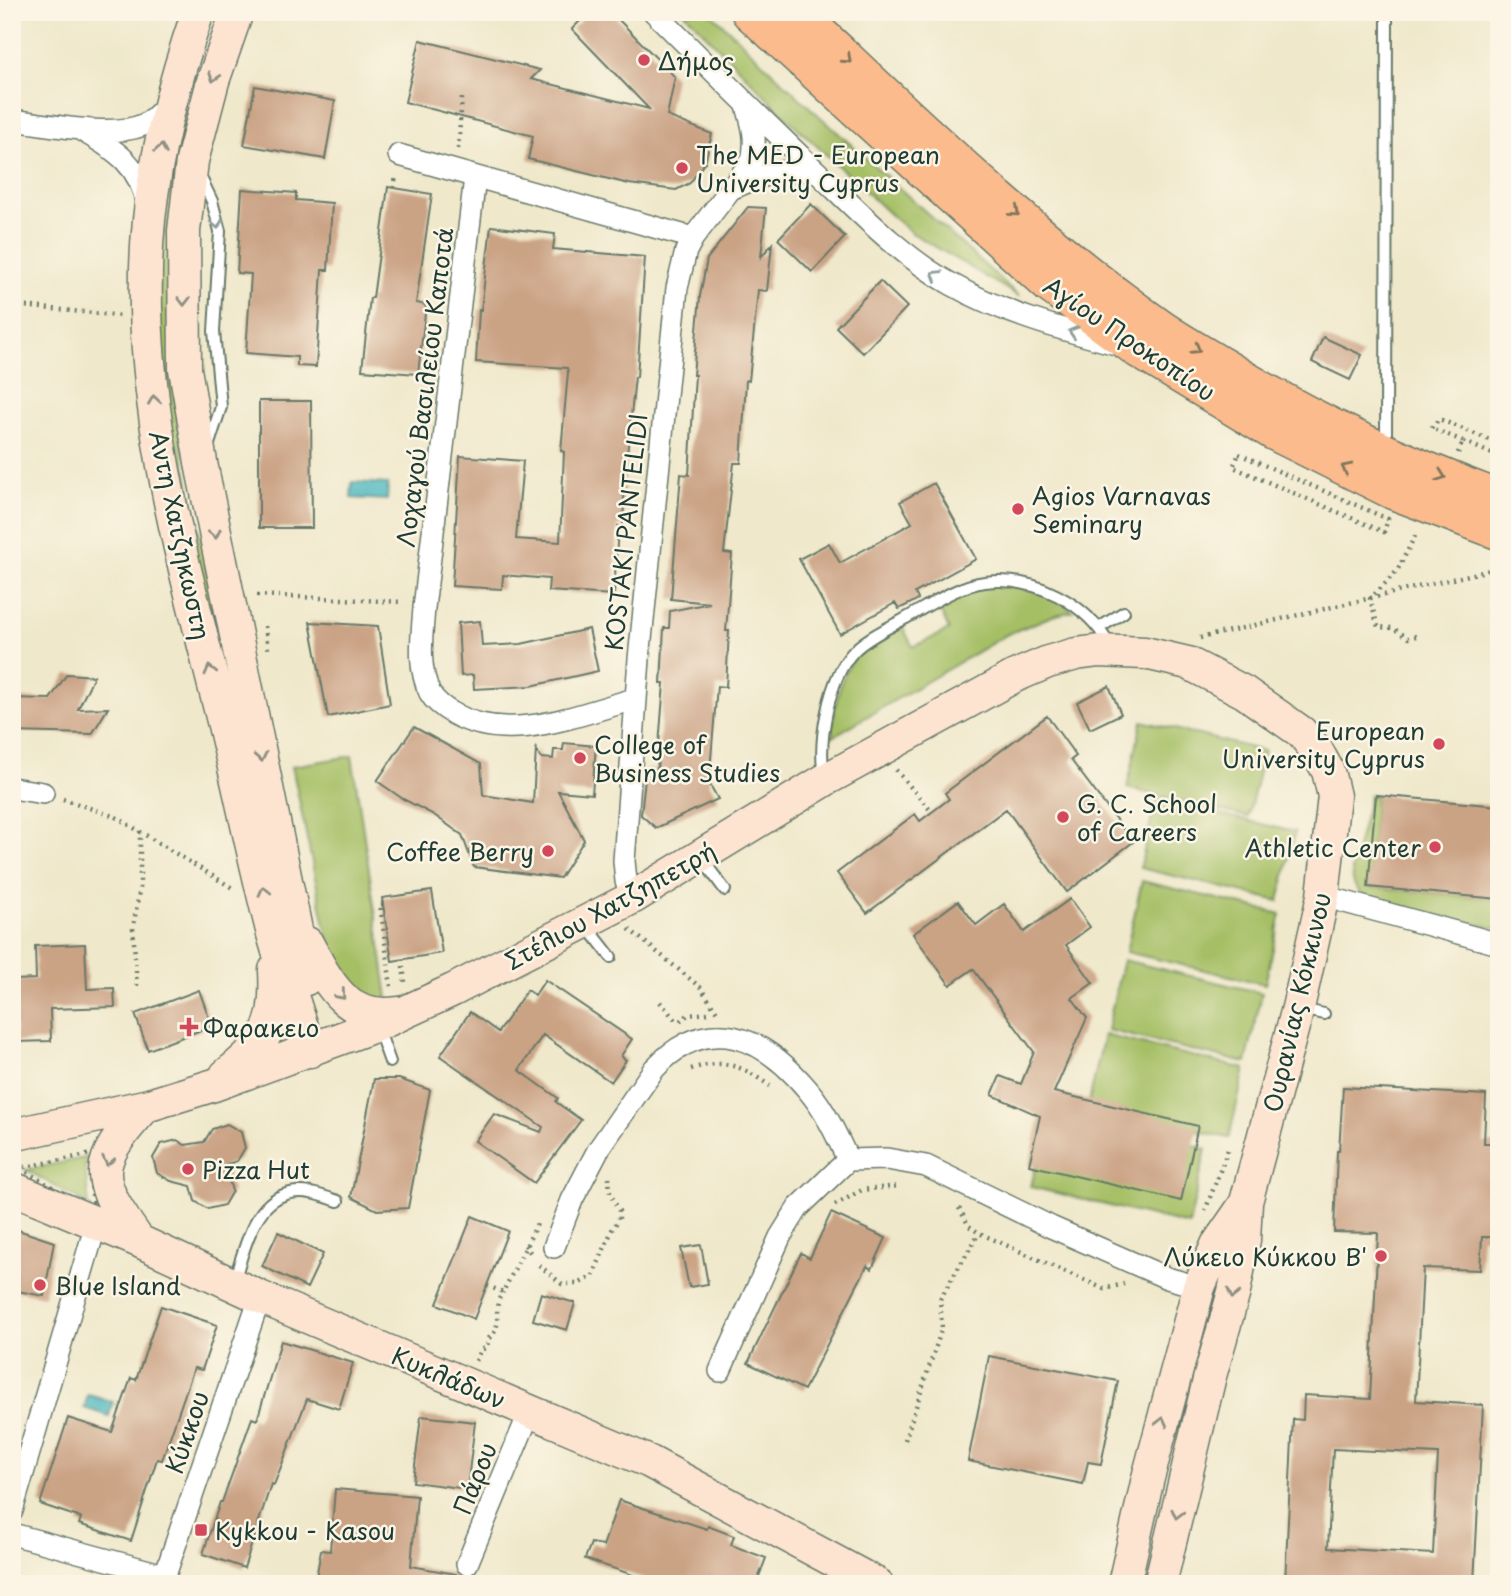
<svg xmlns="http://www.w3.org/2000/svg" width="1511" height="1596" font-family="'Playpen Sans',sans-serif">
<style>
.green{fill:#a5bf65;stroke:#627e4c;stroke-width:2}
.water{fill:#46b5be;stroke:#327979;stroke-width:2}
.building{fill:#caa284;fill-rule:evenodd}
.lines{fill:none;stroke-linecap:round;stroke-linejoin:round}
.lane-casing{stroke:#687969;stroke-width:14}
.street-casing{stroke:#687969;stroke-width:24}
.secondary-casing{stroke:#687969;stroke-width:35}
.primary-casing{stroke:#687969;stroke-width:38}
.path{stroke:#687969;stroke-width:4.5;stroke-dasharray:2 5;stroke-linecap:butt}
.lane{stroke:#fff;stroke-width:10}
.street{stroke:#fff;stroke-width:21}
.secondary{stroke:#fde4d1;stroke-width:32}
.primary{stroke:#fbbb8d;stroke-width:35}
.oneway{stroke:#82765c}
.oneway2{stroke:#8e9082}
.oneway3{stroke:#8f9e9a}
.poi-dot{fill:#d1495b;stroke:#fcf5e5;stroke-width:2.5}
.labels{text-anchor:middle;dominant-baseline:central;stroke-width:5;stroke-linejoin:round;paint-order:stroke}
.poi-label{font-size:24px;fill:#1f3d34;stroke:#fcf5e5;text-anchor:start}
.street-label{font-size:24px;fill:#1f3d34;stroke:#fcf5e5}
</style>
<rect width="100%" height="100%" fill="#fcf5e5"/>
<filter id="ink" filterUnits="userSpaceOnUse"><feTurbulence type="fractalNoise" baseFrequency=".0143" numOctaves="2"/><feDisplacementMap in="SourceGraphic" scale="14" xChannelSelector="R" yChannelSelector="G"/><feConvolveMatrix kernelMatrix="1 2 1 2 8 2 1 2 1" color-interpolation-filters="sRGB"/></filter>
<filter id="wash" filterUnits="userSpaceOnUse"><feTurbulence type="fractalNoise" baseFrequency=".00686" numOctaves="4" result="noise"/><feDisplacementMap in="SourceGraphic" scale="28" xChannelSelector="R" yChannelSelector="G"/><feGaussianBlur stdDeviation="1.57" result="paint"/><feColorMatrix in="noise" values="0 0 0 0 0 0 0 0 0 0 0 0 0 0 0 0 0 1.4 0 .05"/><feComposite in="paint" operator="in"/></filter>
<g filter="url(#wash)">
<rect width="100%" height="100%" fill="#efe8cb"/>
<!-- green -->
<path class="green" d="M684 12H710L805 103 1020 297 912 233 894 218 788 119Z
M169 158 185 162 172 383 185 464 229 674 225 675 202 611 155 335Z
M984 584C1017 584 1047 590 1073 611L1052 616 1008 634 832 737C834 708 839 668 863 649 875 640 889 632 901 624L913 647 949 630 937 604Z
M1142 721 1264 751 1248 817 1127 788Z
M352 756 388 998 373 1001 362 999 333 964 292 766Z
M1370 795H1376L1369 887 1499 899V929L1371 900C1357 894 1351 883 1352 868Z
M1156 799 1295 832 1279 901 1140 868Z
M1142 881 1281 914 1265 984 1126 952Z
M1123 960 1262 993 1246 1063 1107 1030Z
M1104 1035 1245 1069 1229 1138 1088 1106Z
M1048 1112 1206 1149 1189 1225 1031 1187Z
M1499 1155V1280L1495 1273 1488 1197Z
M89 1157 85 1167 89 1205 26 1170Z"/>
<!-- water -->
<path class="water" d="M352 482 388 484 387 500 351 498Z
M88 1395 113 1402 109 1416 84 1408Z"/>
<g id="blocks">
<!-- building -->
<path class="building" d="M589 12H611L675 77 667 116 712 134 705 162 690 183 676 190 629 184 528 159 533 136 405 102 420 40 540 70 531 79 649 109 572 29Z
M255 86 335 101 325 159 244 145Z
M388 187 432 194 416 303 426 305 418 374 362 370 370 298H373Z
M242 189 296 193V200L332 203 328 270H322L316 367 297 366V357L246 353 251 274 237 273Z
M811 204 845 237 812 272 778 239Z
M748 207 766 208 761 257 772 244 767 291 758 290 749 381 746 380 741 463H734L724 553 732 554 726 631H729L726 687 717 686 709 783 718 799 656 828 641 815 646 769 657 770 664 683H661L664 628H669L670 611 710 603 671 599 681 474 689 475 695 375H693L700 296 707 259Z
M491 226 555 234 553 249 645 257 637 377H635L625 475 623 527 618 526 614 595 548 591 549 579 503 575 502 589 452 586 460 456 523 461 516 539 560 542 564 452 561 451 568 372 567 368 476 362 479 310H481Z
M880 281 907 307 863 353 836 327Z
M1323 337 1362 355 1350 380 1312 362Z
M259 401H311L312 528H259Z
M934 483 976 559 915 593 918 599 909 604 899 609 895 603 840 634 799 559 829 543 840 563 912 523 900 502Z
M480 621 482 646 521 644 589 629 598 671 531 686 474 689 473 675 461 676 458 623Z
M310 622 378 626 390 704 328 717Z
M67 674 94 676 78 709 108 708 92 734 12 732V698L50 699Z
M1109 686 1121 714 1090 729 1077 702Z
M1047 716 1076 756 1071 760 1133 842 1067 892 1006 809 867 913 837 873 915 814 920 821 949 799 945 793Z
M414 727 481 764 483 795 533 803 536 749 541 758 553 759 554 750H563L564 743 596 746 592 794 558 791 584 840 560 878 474 867 462 835 434 815 403 799 377 781Z
M1376 795 1499 806V899L1368 887Z
M432 891 442 953 392 961 382 898Z
M1070 899 1090 927 1066 945 1093 983 1072 998 1087 1018 1054 1092 1198 1126 1181 1201 1029 1165 1040 1116 992 1095 1000 1076 1021 1084 1034 1052 973 969 950 985 913 934 958 901 976 925 1004 904 1024 932Z
M85 944 87 989 114 988 115 1007 50 1009 51 1041 16 1042 14 980 36 979 35 946Z
M545 980 632 1039 621 1056 626 1060 611 1082 543 1035 519 1070 558 1098 556 1102 581 1120 534 1183 475 1141 494 1114 541 1132 543 1127 440 1056 470 1012 498 1032 527 990 535 995Z
M199 990 212 1026 148 1050 135 1014Z
M374 1079H399L430 1090 408 1208 377 1210 351 1197Z
M1343 1087 1486 1095 1484 1143H1495L1492 1237H1482L1480 1270 1423 1268 1416 1401 1483 1405 1474 1584 1285 1582 1293 1419 1303 1420 1304 1395 1370 1399 1378 1233 1334 1232 1337 1151H1339ZM1333 1449 1438 1454 1433 1554 1328 1548Z
M227 1124 241 1132 245 1148 237 1161 225 1165 232 1191 224 1205 208 1209 195 1201 191 1186 171 1181 157 1173 153 1158 161 1144 177 1140 185 1145 204 1142 212 1129Z
M831 1213 886 1238 872 1269 867 1266 804 1390 748 1363 801 1253 810 1258Z
M472 1216 508 1231 474 1319 437 1304Z
M12 1228 54 1242 44 1296 12 1290Z
M278 1232 323 1254 307 1288 262 1266Z
M701 1245 708 1284 689 1287 681 1248Z
M541 1293 575 1303 567 1330 533 1320Z
M161 1306 217 1325 202 1370 194 1368 162 1460 157 1459 131 1541 79 1524 81 1518 40 1504 68 1418 112 1432 131 1378 136 1380Z
M281 1341 353 1363 339 1409 307 1399 274 1485 271 1484 244 1568 203 1554 220 1502H222L252 1418 257 1420Z
M989 1356 1118 1381 1101 1464 1088 1462 1083 1484 968 1461Z
M421 1416 475 1422 467 1489 413 1482Z
M335 1489 417 1496 411 1566 456 1574 455 1584H315L321 1550 330 1551Z
M619 1500 707 1529 708 1526 734 1536 731 1545 766 1558 756 1584H646L648 1580 585 1559 591 1543 603 1546Z"/>
</g>
</g>
<g filter="url(#ink)">
<use href="#blocks" fill-opacity="0" stroke="#687969" stroke-width="2"/>
<g class="lines">
<defs>
<path id="lane" d="M200 176 212 201 220 231 214 331 221 407 208 447
M1386 447 1387 12
M1099 628 1124 612
M824 777C818 742 828 678 854 651 866 638 892 626 908 617 931 604 959 585 985 582 1035 576 1087 603 1110 646
M702 859 725 890
M586 925 611 957
M1301 1009 1324 1014
M378 1028 390 1062
M234 1281C247 1242 257 1184 311 1193 320 1195 329 1198 338 1201"/>
<path id="street" d="M654 12C708 66 762 120 817 172 859 212 901 256 951 284 1002 313 1060 329 1116 344
M12 120C46 124 115 139 145 124 155 119 163 109 171 102
M81 130C115 150 139 163 147 205
M399 155 693 238
M475 177 424 608C422 636 417 667 430 693 435 702 445 709 454 714 510 745 578 714 635 699
M733 188C767 173 777 170 815 170
M12 788 43 793
M1323 896 1499 944
M632 898 626 881 624 861 639 659 677 288 686 251 693 238 752 161C757 140 753 126 747 106
M848 1160 887 1159 926 1166 1051 1227 1167 1278 1199 1287
M554 1247 572 1200 598 1150 654 1069C708 1011 763 1036 808 1090 825 1110 837 1136 848 1160L798 1208 780 1237 720 1371
M12 1511 96 1224
M12 1534 164 1575
M467 1564 530 1411
M162 1584 260 1297"/>
<path id="secondary" d="M198 12C175 79 156 149 149 220 132 391 183 561 224 725 241 795 255 865 273 934 284 973 297 1012 310 1051
M237 12 213 81 192 161 184 231 185 369 202 468 306 979
M307 943C328 982 345 1021 398 1013
M226 1075C268 1041 278 1025 275 970
M12 1135 149 1105 214 1085 377 1025 453 990 632 898 825 780 1015 676 1048 662 1076 654 1099 651 1145 653 1188 663 1244 692 1301 732 1317 751 1328 771 1334 796 1323 896 1298 1008 1246 1202 1244 1240 1234 1292 1210 1376 1160 1584
M12 1188 139 1241 260 1297 650 1462 877 1584
M139 1241C93 1177 92 1165 146 1106
M1124 1584 1148 1478 1199 1287 1217 1245 1246 1203"/>
<path id="primary" d="M749 12 1049 285 1138 350 1273 432 1394 492 1499 532
M797 12C914 121 1029 235 1160 327 1180 341 1202 353 1223 366 1314 421 1399 461 1499 498"/>
</defs>
<!-- lane casing -->
<use href="#lane" class="lane-casing"/>
<!-- street casing -->
<use href="#street" class="street-casing"/>
<!-- secondary casing -->
<use href="#secondary" class="secondary-casing"/>
<!-- primary casing -->
<use href="#primary" class="primary-casing"/>
<!-- path -->
<path class="path" d="M458 149 462 98
M394 188 396 176
M12 305 123 316
M1463 441 1431 428 1439 419 1499 444
M1458 453 1463 441 1499 457
M1239 454 1388 519 1384 532 1233 467Z
M257 595 403 602
M265 626 268 649
M1416 636 1408 638 1393 628 1378 627 1370 599 1397 571 1417 532
M1200 638 1499 568
M896 770 932 812
M63 799 116 817 234 889
M383 904H380L391 987
M629 929 700 987 717 1012
M402 959 405 982
M137 986 133 928 140 888V830
M660 1002 678 1023
M680 1021 688 1015 708 1013
M691 1069C725 1058 742 1066 770 1086
M97 1153C87 1172 91 1192 96 1213L20 1168Z
M835 1205 862 1190 899 1186
M959 1208 969 1226 979 1233 1104 1289 1124 1284
M1205 1211 1229 1147
M525 1245 532 1255
M539 1265 562 1284H578L593 1276 612 1230 619 1219V1211L610 1193 609 1177
M487 1286 503 1292 538 1222
M476 1361 481 1350 487 1347 489 1338C502 1328 495 1316 498 1303 498 1299 501 1296 503 1292
M905 1440 942 1328 940 1299 979 1233"/>
<!-- lane -->
<use href="#lane" class="lane"/>
<!-- street -->
<use href="#street" class="street"/>
<!-- secondary -->
<use href="#secondary" class="secondary"/>
<!-- primary -->
<use href="#primary" class="primary"/>
</g>
<!-- one-way arrows -->
<defs><path id="oneway-chevron" d="M-2-3.5L2.5 0L-2 3.5" fill="none" stroke-width="1.6" stroke-linecap="round" stroke-linejoin="round" transform="scale(1.75)"/></defs>
<g class="oneway">
<use href="#oneway-chevron" transform="translate(847 59) rotate(43)"/>
<use href="#oneway-chevron" transform="translate(1015 212) rotate(41)"/>
<use href="#oneway-chevron" transform="translate(1196 349) rotate(31)"/>
<use href="#oneway-chevron" transform="translate(1346 468) rotate(-154)"/>
<use href="#oneway-chevron" transform="translate(1441 476) rotate(20)"/>
</g>
<g class="oneway2">
<use href="#oneway-chevron" transform="translate(214 77) rotate(107)"/>
<use href="#oneway-chevron" transform="translate(161 149) rotate(-79)"/>
<use href="#oneway-chevron" transform="translate(184 301) rotate(90)"/>
<use href="#oneway-chevron" transform="translate(154 400) rotate(-98)"/>
<use href="#oneway-chevron" transform="translate(215 534) rotate(79)"/>
<use href="#oneway-chevron" transform="translate(210 670) rotate(-104)"/>
<use href="#oneway-chevron" transform="translate(261 757) rotate(78)"/>
<use href="#oneway-chevron" transform="translate(264 891) rotate(-103)"/>
<use href="#oneway-chevron" transform="translate(341 995) rotate(48)"/>
<use href="#oneway-chevron" transform="translate(108 1161) rotate(102)"/>
<use href="#oneway-chevron" transform="translate(1233 1294) rotate(104)"/>
<use href="#oneway-chevron" transform="translate(1162 1422) rotate(-76)"/>
<use href="#oneway-chevron" transform="translate(1177 1514) rotate(104)"/>
</g>
<g class="oneway3">
<use href="#oneway-chevron" transform="translate(217 224) rotate(79)"/>
<use href="#oneway-chevron" transform="translate(936 275) rotate(-148)"/>
<use href="#oneway-chevron" transform="translate(1073 332) rotate(-163)"/>
</g>
</g>
<!-- markers -->
<g class="poi-dot">
<circle cx="644" cy="60" r="7"/>
<circle cx="682" cy="168" r="7"/>
<circle cx="1018" cy="509" r="7"/>
<circle cx="1439" cy="744" r="7"/>
<circle cx="580" cy="758" r="7"/>
<circle cx="1063" cy="817" r="7"/>
<circle cx="1435" cy="847" r="7"/>
<circle cx="548" cy="851" r="7"/>
<path d="M185.5 1016.5h7v7h7v7h-7v7h-7v-7h-7v-7h7z"/>
<circle cx="188" cy="1169" r="7"/>
<circle cx="1381" cy="1256" r="7"/>
<circle cx="40" cy="1285" r="7"/>
<rect x="194" y="1523" width="14" height="14" rx="3.5"/>
</g>
<g class="labels">
<!-- poi labels -->
<g class="poi-label">
<text x="658" y="60">Δήμος</text>
<text x="696" y="154">The MED - European<tspan x="696" dy="28">University Cyprus</tspan></text>
<text x="1032" y="495">Agios Varnavas<tspan x="1032" dy="28">Seminary</tspan></text>
<text x="1425" y="730" text-anchor="end">European<tspan x="1425" dy="28">University Cyprus</tspan></text>
<text x="594" y="744">College of<tspan x="594" dy="28">Business Studies</tspan></text>
<text x="1077" y="803">G. C. School<tspan x="1077" dy="28">of Careers</tspan></text>
<text x="1421" y="847" text-anchor="end">Athletic Center</text>
<text x="534" y="851" text-anchor="end">Coffee Berry</text>
<text x="203" y="1027">Φαρακειο</text>
<text x="202" y="1169">Pizza Hut</text>
<text x="1367" y="1256" text-anchor="end">Λύκειο Κύκκου Β'</text>
<text x="54" y="1285">Blue Island</text>
<text x="215" y="1530">Kykkou - Kasou</text>
</g>
<!-- street labels -->
<g class="street-label">
<text transform="translate(1130 338) rotate(34)">Αγίου Προκοπίου</text>
<text transform="translate(424 387) rotate(-83)">Λοχαγού Βασιλείου Καποτά</text>
<text transform="translate(625 532) rotate(-84)">KOSTAKI PANTELIDI</text>
<text transform="translate(181 535) rotate(78)">Αντη Χατζηκωστη</text>
<text transform="translate(610 905) rotate(-29)">Στέλιου Χατζηπετρή</text>
<text transform="translate(1296 1002) rotate(-77)">Ουρανίας Κόκκινου</text>
<text transform="translate(449 1377) rotate(23)">Κυκλάδων</text>
<text transform="translate(186 1432) rotate(-71)">Κύκκου</text>
<text transform="translate(474 1478) rotate(-68)">Πάρου</text>
</g>
</g>
<!-- margin -->
<rect width="1511" height="1596" fill="none" stroke="#fcf5e5" stroke-width="42"/>
</svg>
